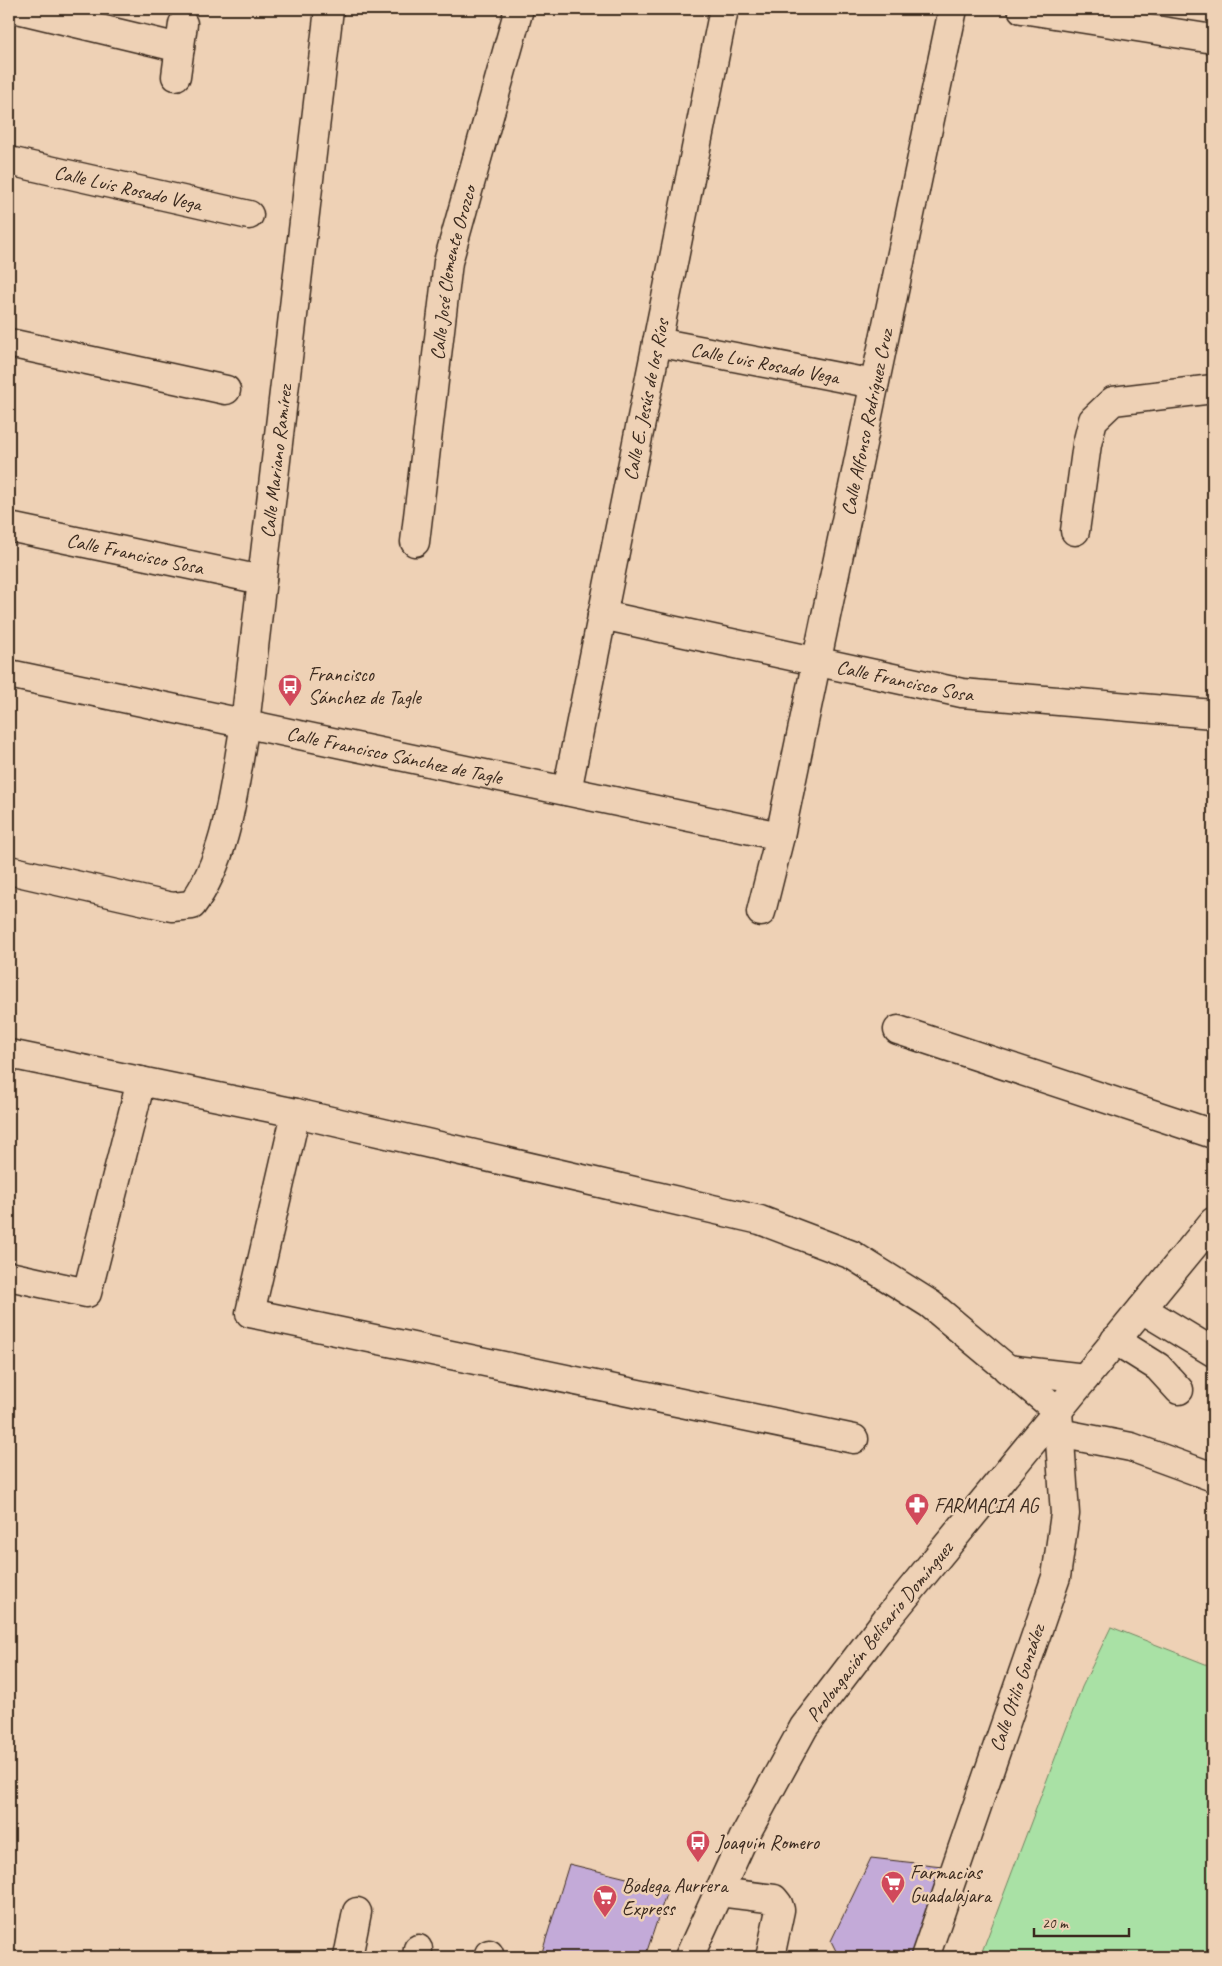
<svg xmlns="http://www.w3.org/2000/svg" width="1222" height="1966" font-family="Caveat,sans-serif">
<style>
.green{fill:#a9e1a5;stroke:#728662}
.building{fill:#c3aad8;stroke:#3b2a1e}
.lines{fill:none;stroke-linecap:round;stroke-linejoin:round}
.minor-casing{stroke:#3b2a1e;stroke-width:31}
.minor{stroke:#eed1b5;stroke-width:28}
.labels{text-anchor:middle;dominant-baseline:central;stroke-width:5;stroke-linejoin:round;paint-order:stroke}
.street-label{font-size:20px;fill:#3b2a1e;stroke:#eed1b5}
.poi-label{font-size:20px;fill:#3b2a1e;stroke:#eed1b5;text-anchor:start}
</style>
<rect width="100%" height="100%" fill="#eed1b5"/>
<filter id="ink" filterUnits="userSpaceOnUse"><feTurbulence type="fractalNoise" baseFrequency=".02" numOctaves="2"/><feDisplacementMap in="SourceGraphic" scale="10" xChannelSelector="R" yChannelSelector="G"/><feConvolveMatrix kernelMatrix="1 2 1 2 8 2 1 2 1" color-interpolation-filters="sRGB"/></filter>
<g filter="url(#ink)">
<!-- green -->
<path class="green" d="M1111 1627 1213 1667V1957H980L1082 1687Z"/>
<!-- building -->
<path class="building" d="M871 1858 951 1867 919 1957H839L831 1941Z
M569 1864 668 1888 645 1957H542L543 1949Z"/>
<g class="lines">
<defs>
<g id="minor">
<path d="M17 9 180 48"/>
<path d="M1022 9 1213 39"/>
<path d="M176 76 183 24"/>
<path id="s1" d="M9 161 249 215"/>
<path id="s2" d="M657 342 874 384"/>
<path d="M9 343 226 390"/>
<path id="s3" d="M9 527 262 580"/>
<path d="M1075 531 1087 444 1093 420 1113 401 1213 389"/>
<path id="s4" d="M415 542 448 262 519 9"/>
<path id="s5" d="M602 615 962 693 1213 714"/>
<path id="s6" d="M9 674 780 836"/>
<path id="s7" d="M567 791 724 9"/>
<path id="s8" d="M9 870 172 907 192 905C229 855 234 783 245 724L329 9"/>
<path id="s9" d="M761 912 780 836 953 9"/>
<path d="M898 1030 1213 1134"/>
<path d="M9 1054 296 1113 760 1220 852 1255 930 1304 1058 1411 1065 1514 1056 1577 925 1957"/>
<path d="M296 1113 250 1313 854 1439"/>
<path d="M9 1276 87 1293 141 1081"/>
<path d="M1142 1309 1213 1352"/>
<path d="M1115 1340 1158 1367 1179 1390"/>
<path d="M1007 1369 1085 1378"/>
<path d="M1059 1433 1131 1447 1213 1477"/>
<path d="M719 1892 774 1899 778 1904 780 1910 770 1957"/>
<path d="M348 1957 357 1912"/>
<path d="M417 1957 418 1949"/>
<path d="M488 1957 489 1954"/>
<path id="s10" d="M689 1957 743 1839 804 1727 886 1620 1213 1222"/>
</g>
</defs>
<!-- minor casing -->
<use href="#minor" class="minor-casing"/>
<!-- minor -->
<use href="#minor" class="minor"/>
</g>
</g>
<!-- icons -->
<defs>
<symbol id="bus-pin" viewBox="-11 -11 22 30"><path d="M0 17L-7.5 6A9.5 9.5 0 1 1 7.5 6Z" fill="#d1495b" stroke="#eed1b5"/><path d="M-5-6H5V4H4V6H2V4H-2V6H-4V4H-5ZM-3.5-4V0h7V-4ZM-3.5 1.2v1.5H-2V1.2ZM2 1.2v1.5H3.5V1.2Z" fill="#fff"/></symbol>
<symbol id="pharmacy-pin" viewBox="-11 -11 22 30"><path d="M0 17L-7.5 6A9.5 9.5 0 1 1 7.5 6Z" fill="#d1495b" stroke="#eed1b5"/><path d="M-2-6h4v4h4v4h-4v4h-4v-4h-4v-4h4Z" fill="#fff"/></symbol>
<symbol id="supermarket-pin" viewBox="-11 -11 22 30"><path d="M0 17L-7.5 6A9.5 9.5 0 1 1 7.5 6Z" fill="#d1495b" stroke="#eed1b5"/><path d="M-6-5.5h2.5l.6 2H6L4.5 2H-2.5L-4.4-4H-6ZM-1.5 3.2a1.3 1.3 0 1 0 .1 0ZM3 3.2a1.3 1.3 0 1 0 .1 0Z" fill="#fff"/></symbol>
</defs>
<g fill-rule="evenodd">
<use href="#bus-pin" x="276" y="672" width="28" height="38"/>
<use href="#pharmacy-pin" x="903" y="1491" width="28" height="38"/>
<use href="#bus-pin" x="684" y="1828" width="28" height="38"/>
<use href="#supermarket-pin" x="879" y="1869" width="28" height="38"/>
<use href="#supermarket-pin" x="591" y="1883" width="28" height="38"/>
</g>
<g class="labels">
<!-- street labels -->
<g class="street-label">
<text stroke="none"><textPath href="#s1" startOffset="122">Calle Luis Rosado Vega</textPath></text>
<text stroke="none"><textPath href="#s4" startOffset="272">Calle José Clemente Orozco</textPath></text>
<text stroke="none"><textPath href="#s2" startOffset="110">Calle Luis Rosado Vega</textPath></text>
<text stroke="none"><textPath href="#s7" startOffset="399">Calle E. Jesús de los Ríos</textPath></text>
<text stroke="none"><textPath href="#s9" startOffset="501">Calle Alfonso Rodríguez Cruz</textPath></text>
<text stroke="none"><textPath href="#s8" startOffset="642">Calle Mariano Ramírez</textPath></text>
<text stroke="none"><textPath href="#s3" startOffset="129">Calle Francisco Sosa</textPath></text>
<text stroke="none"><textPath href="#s5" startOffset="310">Calle Francisco Sosa</textPath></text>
<text stroke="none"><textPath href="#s6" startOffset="394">Calle Francisco Sánchez de Tagle</textPath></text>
<text stroke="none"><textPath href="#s10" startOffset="379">Prolongación Belisario Domínguez</textPath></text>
<text transform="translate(1017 1688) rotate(-71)">Calle Otilio González</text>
</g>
<!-- poi labels -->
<g class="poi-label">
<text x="308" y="674">Francisco<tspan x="308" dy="23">Sánchez de Tagle</tspan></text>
<text x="934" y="1505">FARMACIA AG</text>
<text x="716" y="1842">Joaquin Romero</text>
<text x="910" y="1872">Farmacias<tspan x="910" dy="23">Guadalajara</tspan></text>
<text x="622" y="1885">Bodega Aurrera<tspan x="622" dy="23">Express</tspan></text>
</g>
</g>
<!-- margin -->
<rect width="1222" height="1966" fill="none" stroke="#eed1b5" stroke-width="30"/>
<rect x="15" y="15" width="1192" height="1936" fill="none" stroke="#3b2a1e" stroke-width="2" filter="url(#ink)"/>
<!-- scale -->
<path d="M1034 1928v8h95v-8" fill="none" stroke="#3b2a1e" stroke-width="2.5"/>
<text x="1042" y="1928" font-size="15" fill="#3b2a1e" stroke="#eed1b5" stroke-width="4" paint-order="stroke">20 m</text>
</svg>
